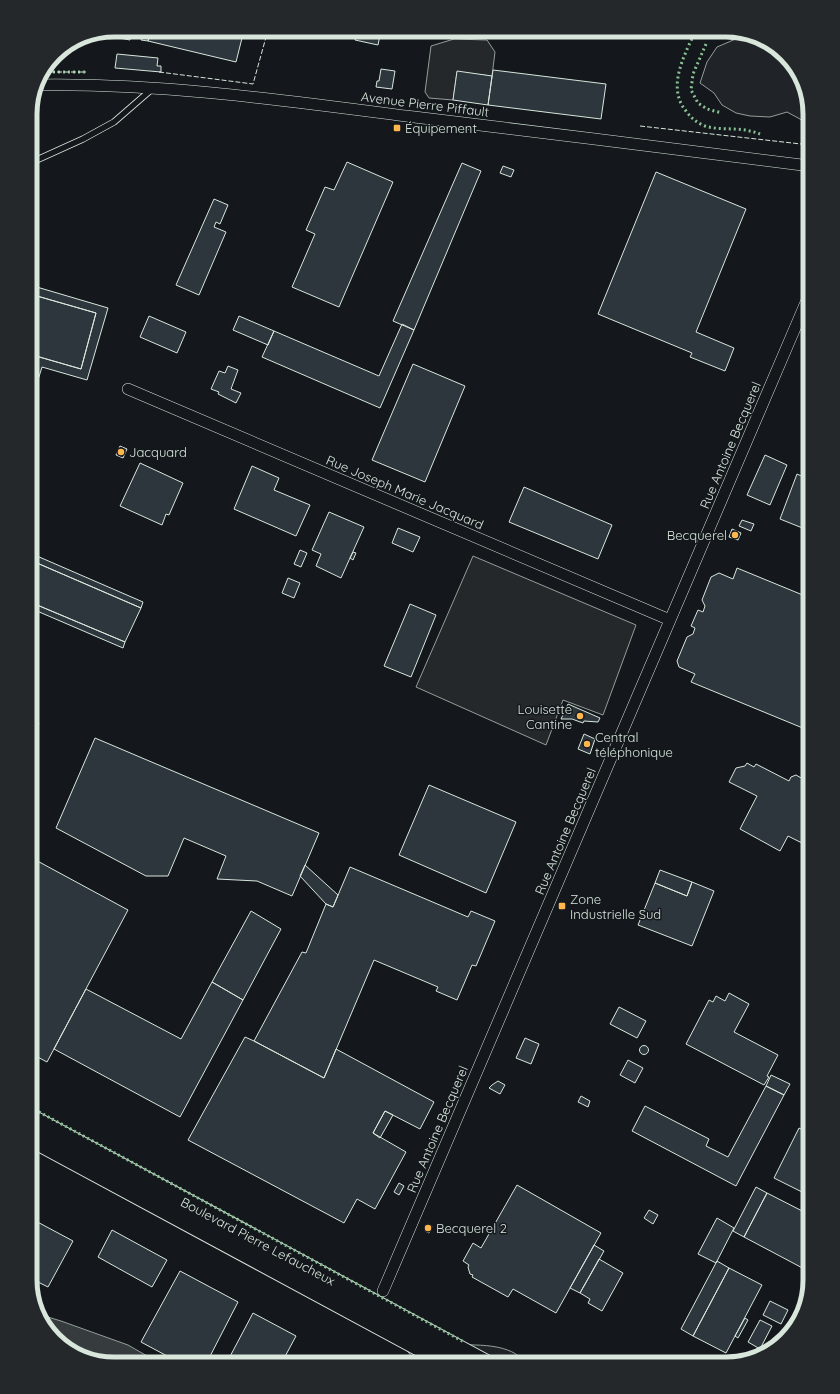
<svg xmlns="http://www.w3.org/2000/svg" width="840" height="1394" font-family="Quicksand,sans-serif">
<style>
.green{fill:#202428;stroke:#939e99}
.parking{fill:#24282b;stroke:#939e99}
.water{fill:#363b3e;stroke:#939e99}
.building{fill:#2c363c;stroke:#d8e6dc}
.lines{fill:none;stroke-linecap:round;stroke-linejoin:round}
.service-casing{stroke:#d8e6dc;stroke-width:7}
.minor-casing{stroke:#d8e6dc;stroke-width:12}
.primary-casing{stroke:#d8e6dc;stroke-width:20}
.service{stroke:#14181c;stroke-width:5.5}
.minor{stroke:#14181c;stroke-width:11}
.primary{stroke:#14181c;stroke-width:18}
.hedge{stroke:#8ac095;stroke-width:3;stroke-dasharray:2 3;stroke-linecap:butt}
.fence{stroke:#d8e6dc;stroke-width:1;stroke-dasharray:5 2;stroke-linecap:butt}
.poi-dot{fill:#ffb74d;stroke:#14181c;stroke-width:1.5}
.labels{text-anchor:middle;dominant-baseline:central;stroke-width:3;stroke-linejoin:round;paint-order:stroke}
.street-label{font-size:13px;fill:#d8e6dc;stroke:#14181c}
.poi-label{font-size:13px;fill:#d8e6dc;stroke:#14181c;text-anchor:start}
.rim{fill:none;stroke:#d8e6dc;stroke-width:5}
</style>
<rect width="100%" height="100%" fill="#14181c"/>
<!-- green -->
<path class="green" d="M738 38H754L773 44 801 77 810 114V130L800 119 787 112 770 117 750 116 736 113 722 105 714 93 700 83 707 62 717 47Z
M395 1334 451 1364H417Z
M451 1345C472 1345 514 1342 525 1364H486Z"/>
<!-- parking -->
<path class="parking" d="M454 39 487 40 495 52 492 76 457 72 453 100 429 98 425 92 431 46Z
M473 556 636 625 603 715 563 700 546 745 416 687Z"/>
<!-- water -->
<path class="water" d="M38 1314 61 1321 128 1345 161 1364H108L67 1350 39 1317Z"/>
<!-- building -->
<path class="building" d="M116 30H132L130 40 114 37Z
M144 30 150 31 148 41 141 40Z
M151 30H244L236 62 148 41Z
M357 30H381L378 45 355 40Z
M117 54 158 58 157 66H161V72L115 68Z
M381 69 395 71 392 89 376 87 377 81H379Z
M493 70 606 84 601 119 488 105Z
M457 71 492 76 488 105 453 100Z
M347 162 393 182 339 307 292 287 315 234 306 230 325 187 334 190Z
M462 163 481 171 414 330 393 321Z
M503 166 514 170 511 177 500 173Z
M656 172 746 209 696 332 734 348 725 371 690 357 692 353 598 314Z
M214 199 228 205 220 224 216 222 214 227 226 232 199 295 176 285Z
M30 285 108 308 87 380 42 367 30 406V375L36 356 81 369 96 313 30 294Z
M30 294 96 313 81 369 36 356 30 375Z
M149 316 186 332 177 353 140 337Z
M239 316 274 331 268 345 233 330Z
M402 324 414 330 380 408 262 357 274 331 379 376Z
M413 364 465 386 425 482 372 460Z
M228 366 238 370 231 389 241 393 236 403 218 394 219 392 211 389 219 371 225 373Z
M120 446 127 449 123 458 116 455Z
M765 455 787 465 770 505 747 495Z
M140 463 183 483 169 515 166 514 162 525 120 506Z
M252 466 279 478 274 490 310 505 296 536 234 509Z
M797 474 810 480V531L780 519Z
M524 487 612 525 598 559 509 522Z
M329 512 364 527 341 578 316 566 321 554 312 550Z
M742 520 754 524 751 531 739 526Z
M398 528 420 537 413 552 392 543Z
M732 529 741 533 738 540 729 537Z
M300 550 307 553 301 567 294 564Z
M353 552 356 553 353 560 350 558Z
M30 553 143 602 141 608 30 560Z
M30 560 141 608 125 642 30 602Z
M737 568 810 598V731L691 682 695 674 679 667 677 661 687 637 693 634 695 628 691 626 698 610 703 612 705 606 702 600 711 577 719 573 733 579Z
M288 578 300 583 294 598 282 593Z
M30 602 125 642 123 648 30 608Z
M410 604 436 615 411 677 384 666Z
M568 704 600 718 598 722 584 721 583 723 572 719H561Z
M30 718 39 723 30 740Z
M584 734 595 739 590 754 578 749Z
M95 738 319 833 292 896 257 881 217 879 226 856 184 838 168 876H146L56 828Z
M747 763 754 767 756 764 789 781 791 777 796 775 810 783V847L788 836 780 851 740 829 757 796 729 782 736 768 745 766Z
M429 785 516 822 486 893 399 855Z
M30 857 128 910 47 1062 30 1053Z
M305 865 338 895 333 907 326 904 300 876Z
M350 867 468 917 471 911 495 921 476 966 472 965 457 1000 436 991 438 987 374 960 324 1078 254 1041 302 952 306 953 326 904 333 907Z
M660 870 692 882 687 896 655 883Z
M692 882 714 891 692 946 638 925 655 883 687 896Z
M251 911 281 929 243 1000 212 982Z
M212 982 243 1000 180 1117 54 1049 86 989 181 1039Z
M729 993 749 1004 734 1032 778 1055 767 1076 769 1077 764 1085 686 1044 709 1000 713 1002 716 996 725 1001Z
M619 1007 646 1021 637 1038 610 1024Z
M245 1037 254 1041 324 1078 336 1049 434 1102 420 1129 385 1111 373 1133 406 1152 375 1209 357 1199 344 1223 188 1140Z
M525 1038 539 1044 531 1064 516 1058Z
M639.5 1050a4.5 4.5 0 1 1 9 0a4.5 4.5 0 1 1-9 0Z
M628 1060 643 1068 635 1083 620 1075Z
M771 1075 790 1084 784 1095 766 1086Z
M498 1081 505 1085 500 1094 489 1088 492 1085Z
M766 1086 784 1095 736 1186 632 1131 645 1106 709 1139 706 1146 728 1157Z
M581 1096 590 1101 588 1107 578 1102Z
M385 1111 393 1115 380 1138 373 1133Z
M799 1128 810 1134V1196L774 1178Z
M399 1183 404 1186 399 1195 394 1192Z
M517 1185 601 1233 556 1313 513 1289 508 1297 472 1277 473 1275 470 1274 468 1267 469 1265 463 1261 473 1243 481 1248Z
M756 1187 767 1193 744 1237 733 1231Z
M767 1193 810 1215V1272L744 1237Z
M649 1210 658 1215 653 1224 644 1218Z
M30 1218 73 1241 48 1287 30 1278Z
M717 1218 734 1228 716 1263 698 1254Z
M427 1224 432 1226 429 1233 425 1231Z
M112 1230 167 1260 152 1287 98 1257Z
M594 1245 604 1251 580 1293 570 1288Z
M599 1259 623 1273 602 1311 588 1303 590 1299 580 1293Z
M717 1261 729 1268 693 1336 681 1329Z
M729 1268 762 1285 726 1353 693 1336Z
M180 1271 238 1302 206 1364H182L141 1342Z
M770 1301 788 1310 781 1324 763 1315Z
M253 1313 296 1336 281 1364H226Z
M745 1318 748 1320 738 1338 735 1336Z
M760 1320 772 1326 760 1349 748 1342Z"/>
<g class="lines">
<defs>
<path id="service" d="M30 163 83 139 114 122 152 89"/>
<path id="minor" d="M36 85C160 83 283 100 406 116 541 132 675 149 810 166
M128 389 670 620
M383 1291 810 293"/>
<path id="primary" d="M30 1118 486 1364
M30 1137 451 1364"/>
</defs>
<!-- service casing -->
<use href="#service" class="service-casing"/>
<!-- minor casing -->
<use href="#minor" class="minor-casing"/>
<!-- primary casing -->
<use href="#primary" class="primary-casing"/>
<!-- service -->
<use href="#service" class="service"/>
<!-- minor -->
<use href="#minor" class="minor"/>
<!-- primary -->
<use href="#primary" class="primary"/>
<!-- hedge -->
<path class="hedge" d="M696 30C685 54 666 87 686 111 691 118 697 123 705 126 718 130 732 128 745 130 750 131 755 132 760 134
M706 44 693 74 691 90 698 103 707 109 722 113
M43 72H86
M30 1107 464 1342"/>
<!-- fence -->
<path class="fence" d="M43 72H86
M159 72 253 84 268 30
M640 126 810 145"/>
</g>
<!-- markers -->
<g class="poi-dot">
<rect x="393" y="124" width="8" height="8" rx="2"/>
<circle cx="121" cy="452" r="4"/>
<circle cx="735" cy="535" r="4"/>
<circle cx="580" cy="716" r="4"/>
<circle cx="587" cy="744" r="4"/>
<rect x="558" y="902" width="8" height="8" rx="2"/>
<circle cx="428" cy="1228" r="4"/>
</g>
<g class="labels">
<!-- street labels -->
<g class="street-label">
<text transform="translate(425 104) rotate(7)">Avenue Pierre Piffault</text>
<text transform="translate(730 445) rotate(-67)">Rue Antoine Becquerel</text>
<text transform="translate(405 492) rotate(23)">Rue Joseph Marie Jacquard</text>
<text transform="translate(565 831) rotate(-67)">Rue Antoine Becquerel</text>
<text transform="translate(437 1129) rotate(-67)">Rue Antoine Becquerel</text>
<text transform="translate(258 1241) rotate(28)">Boulevard Pierre Lefaucheux</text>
</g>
<!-- poi labels -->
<g class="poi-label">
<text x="405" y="128">Équipement</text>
<text x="129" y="452">Jacquard</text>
<text x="727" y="535" text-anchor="end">Becquerel</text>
<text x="572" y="709" text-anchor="end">Louisette<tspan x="572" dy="15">Cantine</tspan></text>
<text x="595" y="737">Central<tspan x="595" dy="15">téléphonique</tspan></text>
<text x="570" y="899">Zone<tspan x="570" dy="15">Industrielle Sud</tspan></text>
<text x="436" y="1228">Becquerel 2</text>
</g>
</g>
<!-- crop -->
<path d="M0 0H840V1394H0ZM114 37H726A77 77 0 0 1 803 114V1280A77 77 0 0 1 726 1357H114A77 77 0 0 1 37 1280V114A77 77 0 0 1 114 37Z" fill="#24282b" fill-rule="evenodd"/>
<path class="rim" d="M114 37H726A77 77 0 0 1 803 114V1280A77 77 0 0 1 726 1357H114A77 77 0 0 1 37 1280V114A77 77 0 0 1 114 37Z"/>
</svg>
